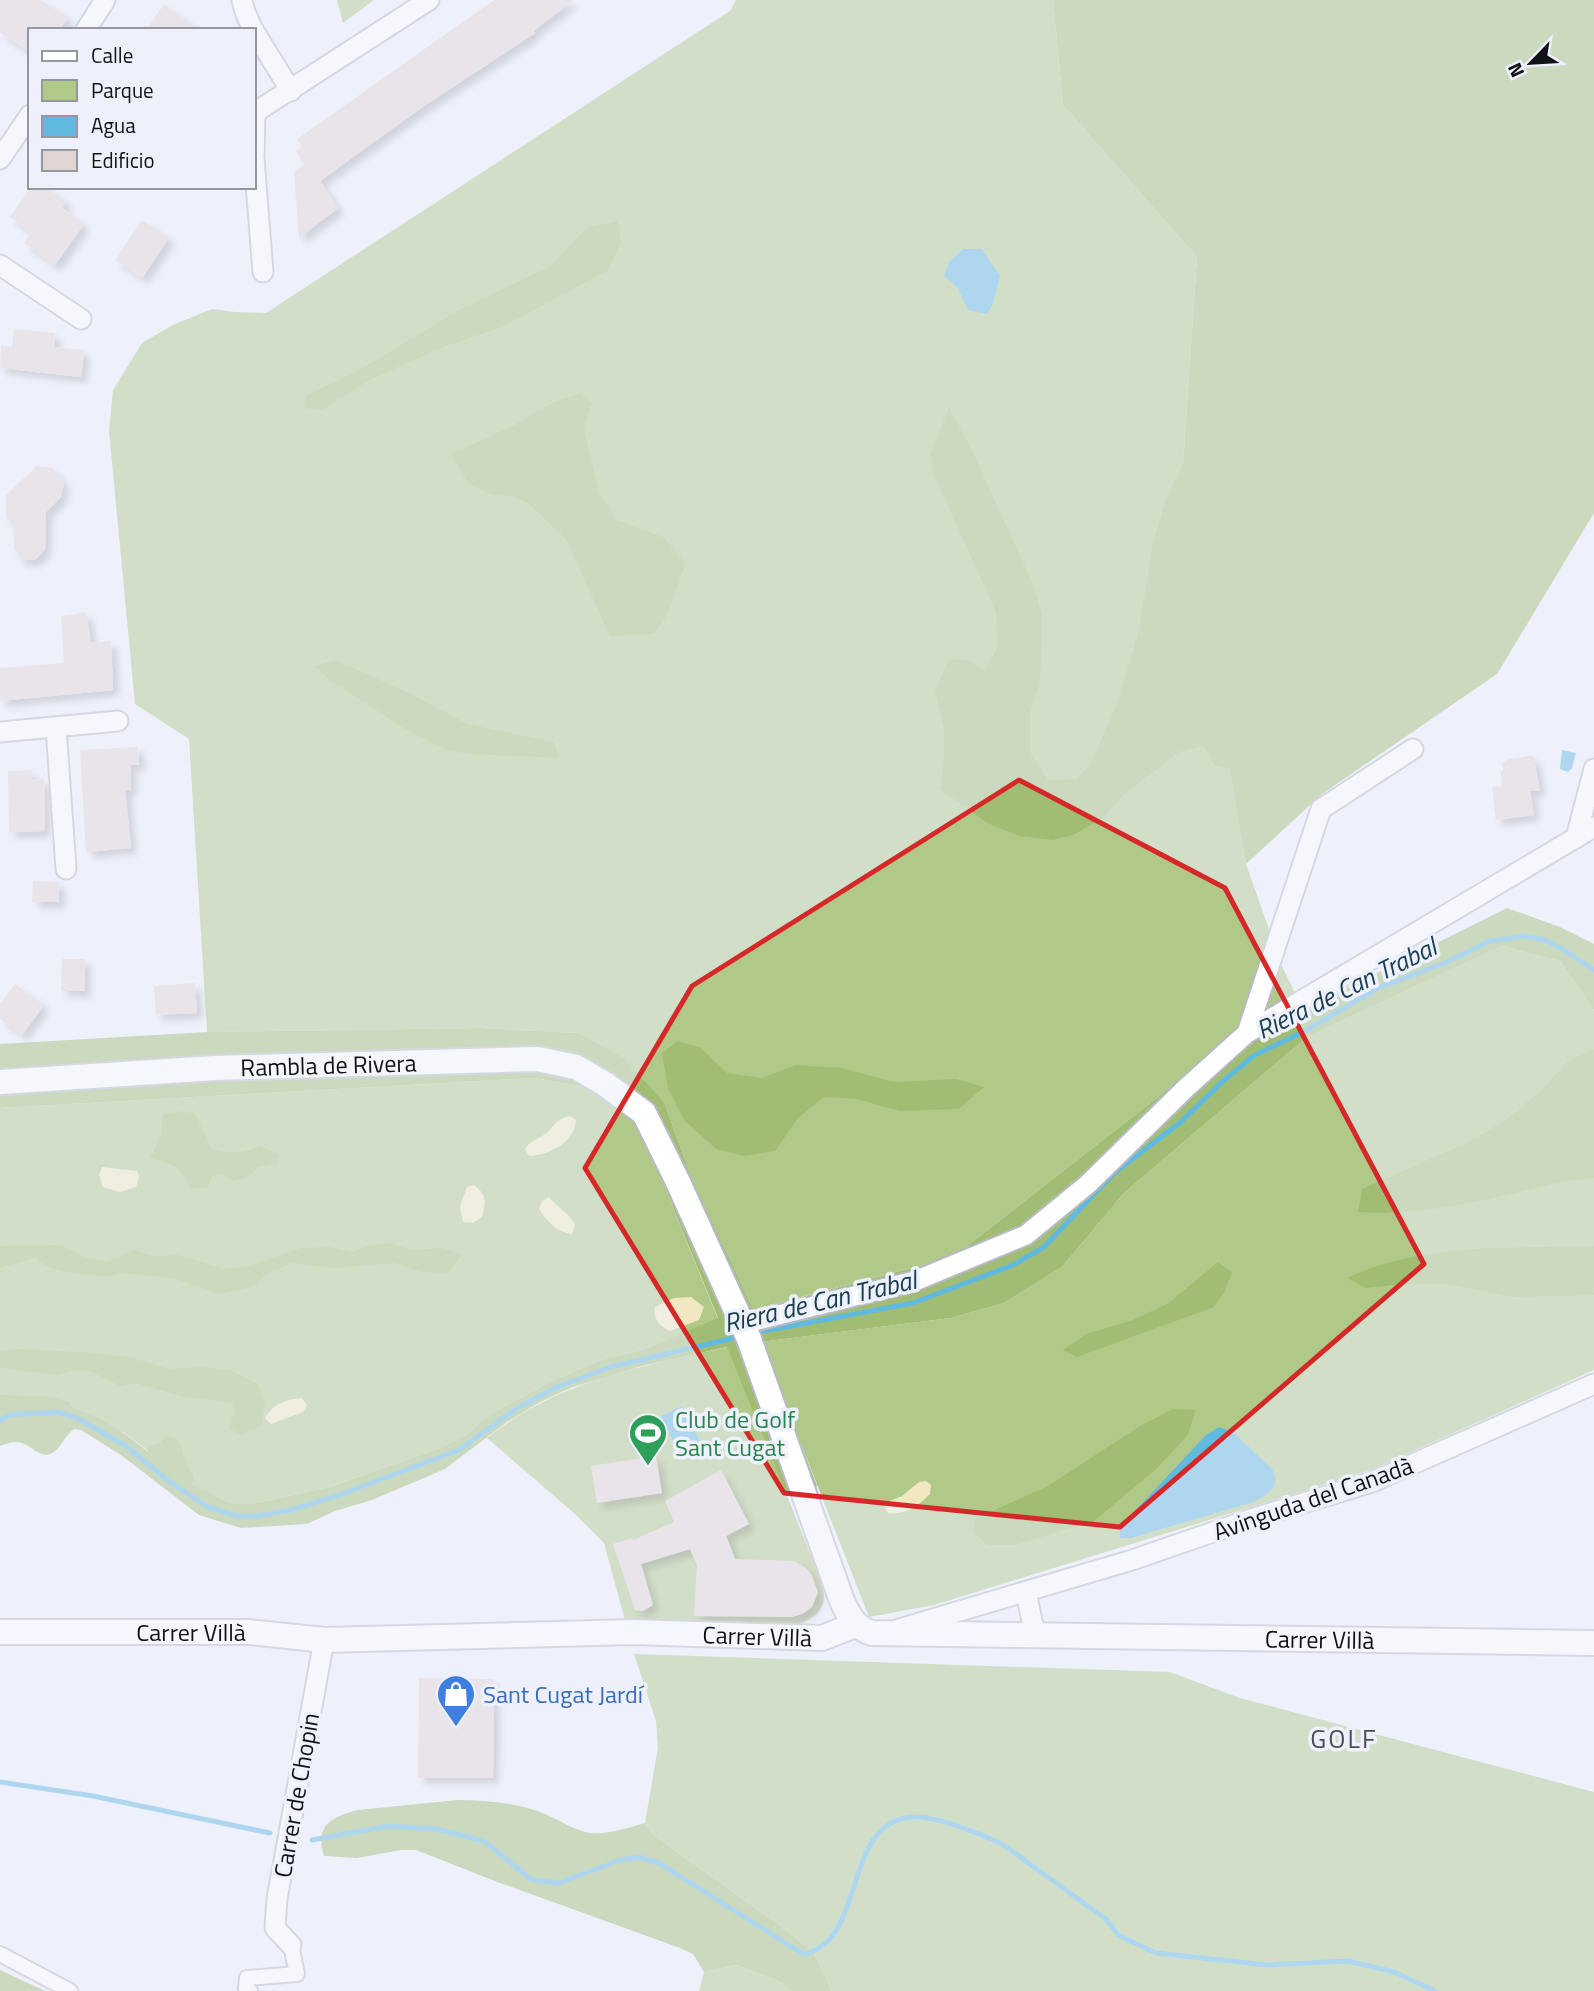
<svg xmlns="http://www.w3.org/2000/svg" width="1594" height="1991" font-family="'Titillium Web',sans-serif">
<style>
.green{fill:#b0c989}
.forest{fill:#a1bd74}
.sand{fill:#f1e8c2}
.water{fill:#60b9df}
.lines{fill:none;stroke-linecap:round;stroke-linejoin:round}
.stream{stroke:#60b9df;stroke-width:5}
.building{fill:#e2d6d5;filter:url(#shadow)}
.pedestrian-casing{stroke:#b7b9c3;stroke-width:18}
.minor-casing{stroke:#b7b9c3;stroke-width:23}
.tertiary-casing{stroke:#b7b9c3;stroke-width:28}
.pedestrian{stroke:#fff;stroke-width:14}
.minor{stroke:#fff;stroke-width:19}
.tertiary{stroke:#fff;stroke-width:24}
.marked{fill:none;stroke:#d62828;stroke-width:5;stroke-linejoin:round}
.labels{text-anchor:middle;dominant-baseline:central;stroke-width:7;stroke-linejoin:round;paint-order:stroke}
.street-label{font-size:24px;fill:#111215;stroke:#eef1fb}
.leisure-label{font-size:24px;fill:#27864d;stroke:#eef1fb;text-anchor:start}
.shop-label{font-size:24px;fill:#366cbe;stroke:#eef1fb;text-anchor:start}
.water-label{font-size:26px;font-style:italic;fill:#184050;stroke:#eef1fb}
.neighbourhood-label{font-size:26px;letter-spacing:2px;fill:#4d4f57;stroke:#eef1fb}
</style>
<defs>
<filter id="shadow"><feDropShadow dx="6" dy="6" stdDeviation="3.5" flood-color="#0004"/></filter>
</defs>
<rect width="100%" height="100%" fill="#eef1fb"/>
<!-- green -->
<path class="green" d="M337 0H374L343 23Z
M736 0H1053L1063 105 1197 257 1183 464 1246 864 1282 966 1294 991 953 1257 752 1310 693 1182 664 1102 579 1033 481 1028 207 1032 189 739 135 704 109 431 113 390 142 343 173 325 212 309 235 312 266 313 730 11Z
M1502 946 1560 961 1594 1010V1370L1371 1470 934 1605 869 1617 761 1342 951 1318 1004 1303 1062 1267 1124 1193 1307 1037Z
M534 1078 580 1086 615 1106 641 1129 718 1319 645 1349 601 1360 554 1380 505 1406 483 1419 469 1433 440 1448 330 1487 252 1504 229 1503 198 1488 123 1432 0 1412V1108Z
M728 1347 823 1586C827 1607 819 1616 799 1624H626L604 1543 575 1514 487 1438C557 1381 642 1366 728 1347Z
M634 1654 1170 1672 1240 1698 1594 1792V1991H832L813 1952 778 1924 652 1834 645 1823 658 1747 656 1721Z
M736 1965 777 1980 792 1991H699L704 1972Z"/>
<!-- forest -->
<path class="forest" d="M1053 0H1594V513L1497 674 1322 794 1246 864 1230 769 1215 766 1203 746 1179 752 1122 796 1104 817 1073 835 1053 840 1019 836 987 823 940 789 944 760V728L935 690 949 659 968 660 985 670 998 646 996 612 934 475 930 455 949 408 972 450 1032 582 1042 614 1040 683 1030 711V752L1048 780 1077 779 1092 761 1117 704 1139 630 1153 543 1167 496 1183 464 1197 257 1063 105Z
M618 221 621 243 607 271 502 327 446 346 371 379 322 410 303 408 307 395 356 372 459 310 551 266 586 228Z
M579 394 591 403 584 429 599 493 617 520 663 537 686 563 667 615 654 634 610 636 566 539 528 503 513 496 492 495 469 484 451 454 513 426 554 402Z
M336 660 415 696 467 724 554 742 559 758 471 754 449 751 405 729 329 679 314 666Z
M1507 908 1560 927 1594 944V1010L1560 961 1502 946 1307 1037 1124 1193 1062 1267 1004 1303 951 1318 761 1342 817 1486 787 1496 727 1347 642 1366 573 1387 540 1402 507 1422 445 1469 372 1500 335 1511 307 1524 241 1528 199 1515 121 1455 81 1430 74 1429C64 1436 60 1451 50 1454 39 1458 28 1442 17 1442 12 1442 5 1444 0 1446V1395L51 1397 69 1402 73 1409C101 1415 126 1434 147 1451L152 1445 161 1443 165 1436 178 1439C185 1453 184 1465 194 1476L192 1484 229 1503 252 1504 330 1487 440 1448 469 1433 483 1419 505 1406 554 1380 601 1360 645 1349 718 1318 641 1129 615 1106 580 1086 534 1078 0 1108V1044L207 1032 481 1028 579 1033 623 1058 664 1102 693 1182 753 1310 953 1257 1294 991 1304 1009Z
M678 1041 701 1048 727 1073 762 1078 796 1065 843 1068 893 1082 956 1079 984 1087 959 1109 900 1111 856 1099 824 1097 798 1118 775 1151 744 1156 716 1149 684 1120 668 1088 662 1053Z
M1594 1049V1178C1559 1180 1527 1191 1493 1198 1449 1208 1403 1215 1358 1212L1362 1189 1471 1141 1506 1120 1541 1091 1567 1062Z
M183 1111 195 1114 212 1149C229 1154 243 1154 259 1146L279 1154 277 1163 258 1167 249 1177 233 1181 224 1174 212 1176 208 1187 190 1189C180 1164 174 1165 150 1158L161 1135 163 1114Z
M391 1243 412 1250 443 1248 462 1255 447 1274 422 1272 395 1263 331 1268 291 1263 267 1274 253 1287 219 1294 173 1278 121 1273 107 1277 66 1272 48 1267 35 1258 0 1268V1246L61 1245 87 1258 107 1262 134 1250 154 1256 178 1255 225 1269 249 1266 301 1248 330 1247 353 1252 368 1246Z
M1594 1246V1295L1513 1297 1443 1283 1403 1284 1366 1288 1347 1278C1423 1242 1512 1249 1594 1246Z
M1218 1262 1232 1272 1224 1293 1214 1307 1077 1357 1063 1350 1086 1334 1133 1320 1169 1303Z
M21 1349 97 1353 133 1358 169 1369 200 1367 230 1370 258 1384 265 1405 261 1426 240 1435 229 1428 235 1411 232 1403 181 1396 135 1383 120 1386 92 1372 74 1370 58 1375 0 1368V1351Z
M1173 1409 1196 1410 1187 1436 1156 1469 1094 1521 1015 1545H987L973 1531 975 1519 1048 1486 1140 1426Z
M458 1800C487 1800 517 1803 545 1814 560 1820 573 1830 590 1833 608 1835 627 1828 645 1823L652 1834 778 1924 813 1952 832 1991H792L777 1980 736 1965 704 1972 693 1954 680 1948 495 1881 416 1850H401L357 1858 324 1856C314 1825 332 1817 358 1810Z
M0 1970 45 1991H0Z"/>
<!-- sand -->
<path class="sand" d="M570 1116 576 1120C575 1142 550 1155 529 1156L525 1149C530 1140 540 1139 548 1132 555 1124 558 1118 570 1116Z
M102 1167 137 1171 139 1177 136 1187 120 1192 103 1187 99 1175Z
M474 1185C487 1195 486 1201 482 1217L473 1223 463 1222 460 1206 467 1187Z
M549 1197C557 1208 570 1213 575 1225L572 1234C557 1232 547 1222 539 1209L542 1201Z
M691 1297 704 1307 699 1320 670 1331C659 1327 653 1318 655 1307L674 1298Z
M302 1398 307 1405 303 1412 271 1424 265 1418C274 1403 285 1400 302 1398Z
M926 1481 931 1485 930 1494C919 1505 905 1516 888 1513L885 1508 887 1502 902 1496 919 1482Z"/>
<!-- water -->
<path class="water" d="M963 249H982L1000 276 993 304 987 314 968 310 958 288 944 276 949 262Z
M1562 750 1576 753 1572 768 1568 772 1560 769Z
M682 1406 703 1448 682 1458 661 1416Z
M1219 1427 1233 1432 1272 1469C1281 1486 1269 1494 1254 1502L1131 1538H1120V1527L1206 1435Z"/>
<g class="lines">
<!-- stream -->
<path class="stream" d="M754 1333 913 1303 1013 1265 1044 1247 1114 1173 1181 1122 1224 1080 1255 1055 1307 1030 1378 988 1447 962 1490 941 1526 936 1544 940 1559 947 1594 970
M0 1420 9 1415 57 1412 77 1418 126 1446 170 1482 206 1506 237 1516H257L291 1510 342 1494 459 1450 519 1407 557 1387 611 1367 742 1336
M0 1782 93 1796 270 1833
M312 1840 388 1826 437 1829 484 1841 532 1880 559 1883 620 1860 639 1857 659 1863 803 1954C870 1942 839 1814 919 1817 941 1818 975 1832 996 1841 1007 1846 1017 1855 1027 1862 1054 1881 1079 1900 1106 1919L1118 1935 1156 1953 1267 1965 1348 1961 1394 1972 1435 1991"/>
</g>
<!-- building -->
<path class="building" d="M0 0H40L68 17 60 30H30V52L0 33Z
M494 0H574L533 31 535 33 421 108 320 181 338 208 299 238 294 172 304 165 296 151 302 146 297 139Z
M164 4 199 30H146Z
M31 187H45L66 202 62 208 84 224 55 265 24 243 31 232 10 217Z
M142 220 169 238 142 278 115 260Z
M14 329 55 333 54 347 84 350 81 377 0 368 1 346 12 347Z
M37 466 52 468 64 483 61 497 46 512 45 550 35 560H22L14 549 13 521 6 519V495Z
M86 612 91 643 111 641 113 690 0 701V668L64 663 61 616Z
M138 747 139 765H130L131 790H125L131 848 86 852 80 750Z
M1533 755 1540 790 1530 791 1534 815 1496 820 1492 787 1503 786 1500 771H1503L1502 763 1506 762V760Z
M32 770V780L44 779 45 831 9 832 8 771Z
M33 881 59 882V902H32Z
M62 959H85V991H61Z
M195 983 197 1013 156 1015 154 986Z
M15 984 44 1005 22 1035 0 1019V1004Z
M656 1456 662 1493 597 1503 591 1466Z
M721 1470 749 1524 726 1536 735 1559 794 1561 806 1568 811 1574 818 1592 812 1607 802 1614 792 1617 694 1616 697 1565 690 1549 641 1564 653 1605 643 1611 635 1610 613 1544 632 1538 633 1540 674 1522 665 1501Z
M419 1678 494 1679 493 1778H418Z"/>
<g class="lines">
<defs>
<path id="pedestrian" d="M0 1954 70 1991
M250 1991 246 1988 247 1978 297 1974 291 1945"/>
<path id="minor" d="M242 0 245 12 253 30
M86 30 105 0
M254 31 291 91
M254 113 429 0
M254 155 255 112
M0 159 30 115
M254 159 263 272
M0 265 81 319
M56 727 66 869
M0 732 118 721
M1576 838 1594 769
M1247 1033 1321 809 1413 749
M742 1324 915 1281 1026 1235 1088 1184 1186 1088 1247 1033 1594 827
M1026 1592 1035 1635
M899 1629 1132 1560 1251 1519 1372 1482 1594 1384
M291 1945 275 1928 277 1899 324 1640"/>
<g id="tertiary">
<path id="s1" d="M0 1082 215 1068 537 1059 576 1067 605 1084 644 1113 678 1182 749 1339 842 1601C849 1616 855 1628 872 1633L1594 1643"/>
<path id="s2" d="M0 1632H249L324 1640 633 1632 822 1638 855 1625"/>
</g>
</defs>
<!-- pedestrian casing -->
<use href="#pedestrian" class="pedestrian-casing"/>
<!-- minor casing -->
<use href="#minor" class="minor-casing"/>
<!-- tertiary casing -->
<use href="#tertiary" class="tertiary-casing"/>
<!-- pedestrian -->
<use href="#pedestrian" class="pedestrian"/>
<!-- minor -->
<use href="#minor" class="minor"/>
<!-- tertiary -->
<use href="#tertiary" class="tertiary"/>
</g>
<!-- marked area -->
<path d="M0 0H1594V1991H0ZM1019 780 1225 888 1424 1264 1120 1527 784 1493 585 1168 692 986Z" fill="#eef1fb" fill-opacity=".55" fill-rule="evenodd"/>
<path class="marked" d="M1019 780 1225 888 1424 1264 1120 1527 784 1493 585 1168 692 986Z"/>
<!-- icons -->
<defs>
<symbol id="stadium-pin" viewBox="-11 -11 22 30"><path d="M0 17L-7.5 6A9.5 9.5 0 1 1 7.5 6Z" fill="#2e9e5b" stroke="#eef1fb"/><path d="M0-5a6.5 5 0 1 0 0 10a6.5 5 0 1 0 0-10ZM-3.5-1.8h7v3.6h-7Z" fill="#fff"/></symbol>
<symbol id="shop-pin" viewBox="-11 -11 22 30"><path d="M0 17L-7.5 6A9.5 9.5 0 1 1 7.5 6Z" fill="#3f7fe0" stroke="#eef1fb"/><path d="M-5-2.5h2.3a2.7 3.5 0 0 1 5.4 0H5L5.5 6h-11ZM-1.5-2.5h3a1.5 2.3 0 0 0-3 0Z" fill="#fff"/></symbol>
</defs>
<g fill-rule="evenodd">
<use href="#stadium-pin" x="626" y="1411" width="44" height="60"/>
<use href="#shop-pin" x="434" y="1672" width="44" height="60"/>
</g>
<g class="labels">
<!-- street labels -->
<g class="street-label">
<text stroke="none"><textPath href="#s1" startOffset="329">Rambla de Rivera</textPath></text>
<text transform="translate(1313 1498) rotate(-19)">Avinguda del Canadà</text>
<text stroke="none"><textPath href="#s2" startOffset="191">Carrer Villà</textPath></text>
<text stroke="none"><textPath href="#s2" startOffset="758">Carrer Villà</textPath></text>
<text stroke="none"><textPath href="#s1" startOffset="1680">Carrer Villà</textPath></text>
<text transform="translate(296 1795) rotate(-80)">Carrer de Chopin</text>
</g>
<!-- leisure labels -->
<g class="leisure-label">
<text x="675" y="1419">Club de Golf<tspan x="675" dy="28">Sant Cugat</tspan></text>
</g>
<!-- shop labels -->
<g class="shop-label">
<text x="483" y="1694">Sant Cugat Jardí</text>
</g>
<!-- water labels -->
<g class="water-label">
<text transform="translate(1346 988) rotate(-26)">Riera de Can Trabal</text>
<text transform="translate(820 1301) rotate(-13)">Riera de Can Trabal</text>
</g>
<!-- neighbourhood labels -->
<g class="neighbourhood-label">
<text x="1344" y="1738">GOLF</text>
</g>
</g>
<!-- legend -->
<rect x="28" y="28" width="228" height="161" fill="#eef1fb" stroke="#96989f" stroke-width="2"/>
<rect x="42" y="51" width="35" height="10" fill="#ffffff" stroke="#96989f" stroke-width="2"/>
<text x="91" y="63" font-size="21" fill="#111215">Calle</text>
<rect x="42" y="80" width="35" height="21" fill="#b0c989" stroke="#96989f" stroke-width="2"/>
<text x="91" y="98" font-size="21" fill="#111215">Parque</text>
<rect x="42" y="116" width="35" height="21" fill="#60b9df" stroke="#96989f" stroke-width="2"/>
<text x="91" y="133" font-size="21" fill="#111215">Agua</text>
<rect x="42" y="150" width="35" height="21" fill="#e2d6d5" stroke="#96989f" stroke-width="2"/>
<text x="91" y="168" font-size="21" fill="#111215">Edificio</text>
<!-- north arrow -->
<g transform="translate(1531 63) rotate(245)" stroke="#eef1fb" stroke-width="5" paint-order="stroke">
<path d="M0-5L12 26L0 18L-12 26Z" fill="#111215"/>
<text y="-10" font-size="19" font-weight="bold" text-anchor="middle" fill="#111215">N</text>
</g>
</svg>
